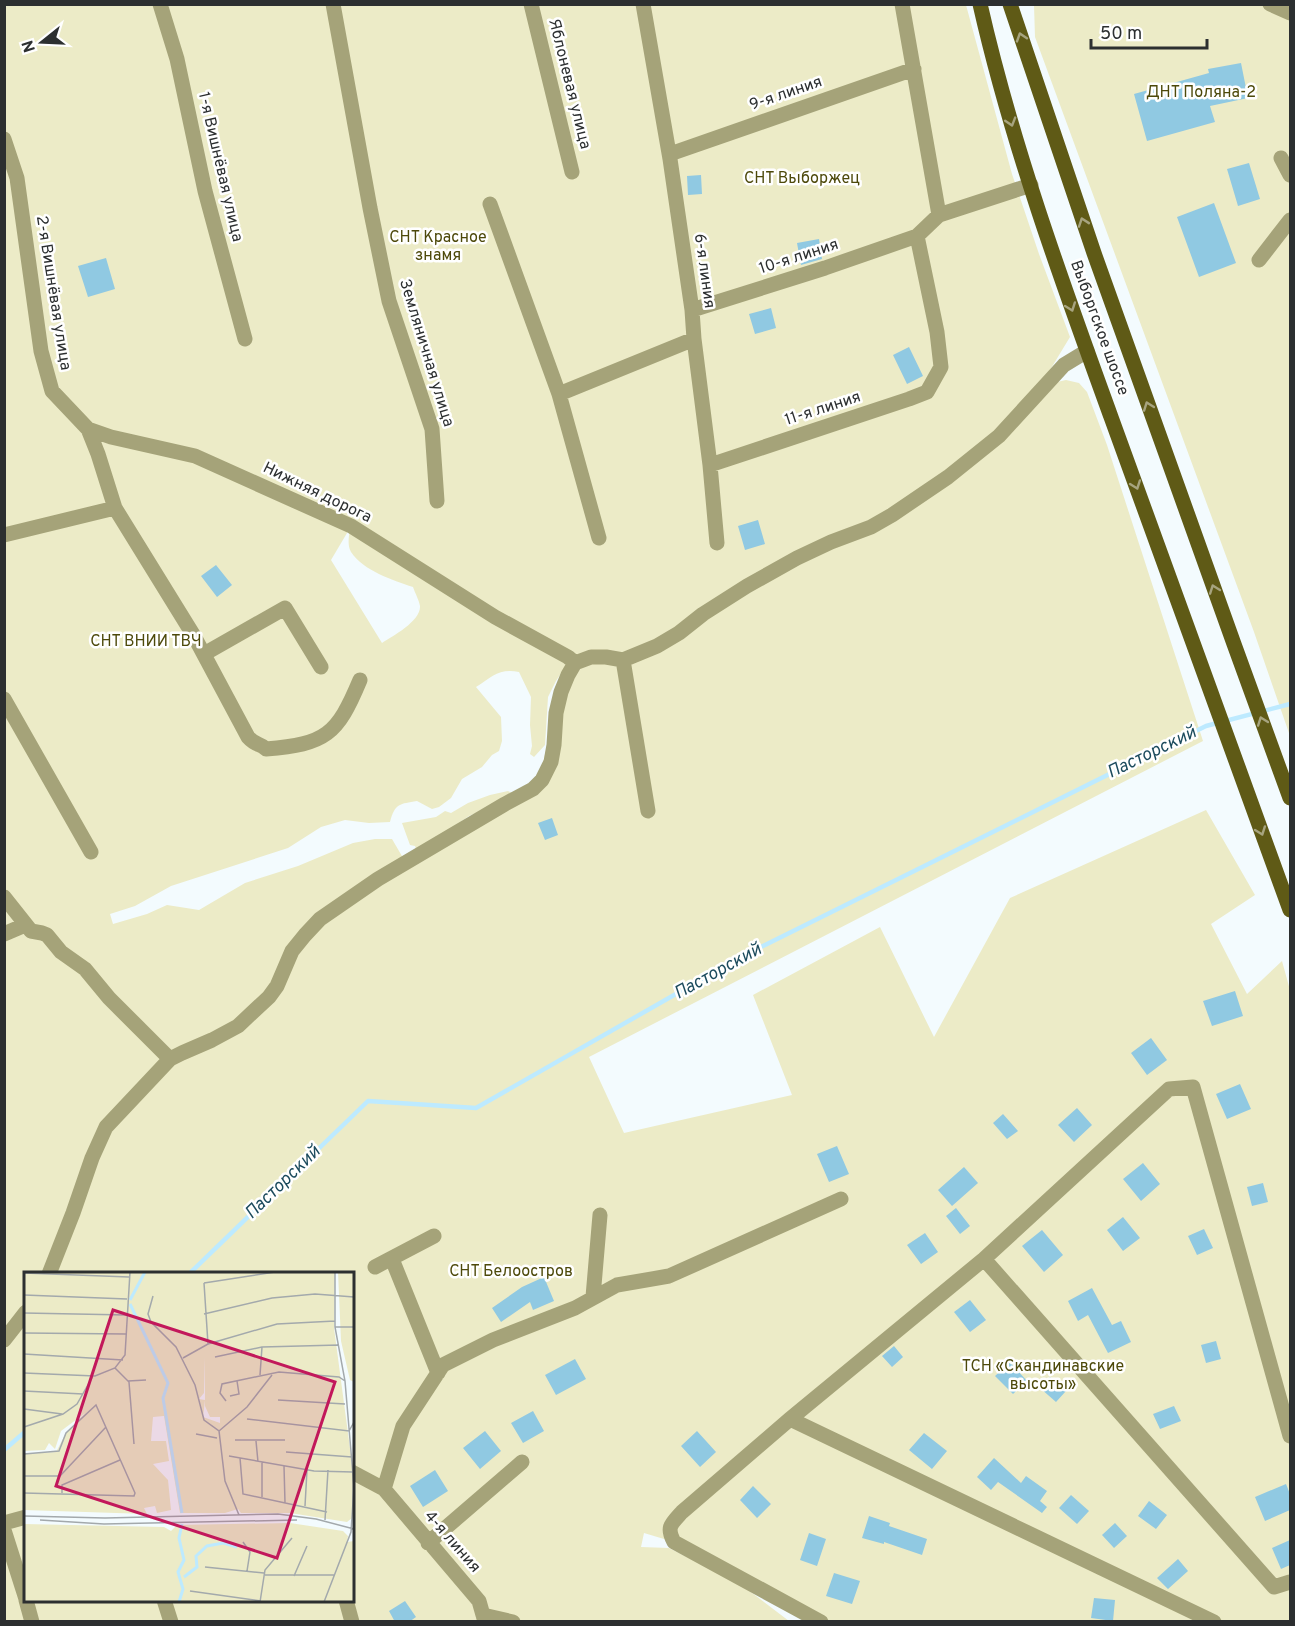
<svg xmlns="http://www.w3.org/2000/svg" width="1295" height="1626" font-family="Overpass,sans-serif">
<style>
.green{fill:#ecebc7;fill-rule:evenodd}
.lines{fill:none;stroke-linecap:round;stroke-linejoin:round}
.stream{stroke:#bdeaff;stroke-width:4.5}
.building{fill:#90c9e2}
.minor{stroke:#a5a379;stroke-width:15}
.major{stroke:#5f5a16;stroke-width:15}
.oneway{stroke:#a7a47f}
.labels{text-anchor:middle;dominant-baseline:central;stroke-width:5;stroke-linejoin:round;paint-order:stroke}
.street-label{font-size:16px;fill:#2c2f30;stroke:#fff}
.park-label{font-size:16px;fill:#4d490a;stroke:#fff}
.water-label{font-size:18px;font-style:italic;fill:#1c4b5d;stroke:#fff}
.inset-river{fill:none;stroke:#bdeaff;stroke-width:3}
.inset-road{fill:none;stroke:#a3a9ac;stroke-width:1.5}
.view{fill:#c2185b;fill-opacity:0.15;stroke:#c2185b;stroke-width:3}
.inset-edge{fill:none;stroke:#2c2f30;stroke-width:3}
</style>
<rect width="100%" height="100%" fill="#f3fbfe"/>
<!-- green -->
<path class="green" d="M5 5H966L1012 174 1039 254 1070 337 1050 370 1057 382 1066 380 1079 383 1087 392 1107 445 1203 741 589 1057 624 1133 792 1095 753 995 880 927 934 1037 1010 898 1206 810 1255 895 1211 924 1247 994 1282 961 1290 990V1621H821L674 1542 644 1533 641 1547 669 1548 739 1583 789 1621 5 1622ZM350 528C349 536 347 545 351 552 364 571 392 580 413 587 415 593 419 600 420 606 421 621 393 636 382 643L331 560ZM567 664 538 783 406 863 392 839H375L353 843 298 866 245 883 199 910 167 905 147 914 113 924 110 914 135 906 171 886 288 848 321 827 345 820 369 823 390 822C395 803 400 804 417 801L432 809 439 807 451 798 462 779 482 767 492 755 499 751 502 741 501 717 476 687C492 677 499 668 519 672L531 697 530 725 532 746 530 754 534 757 545 745 548 697 556 681ZM26 1274H352V1600H26Z
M1034 5H1290V736L1254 632 1035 37Z
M508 791 512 793 476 813 469 816 417 852 415 846 410 845 402 823 436 817 445 811 451 813 468 803 490 795Z"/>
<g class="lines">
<!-- stream -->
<path class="stream" d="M189 1274 368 1101 476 1108 739 958 1206 726 1290 704
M4 1450 26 1431"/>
</g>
<!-- building -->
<path class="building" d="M1241 63 1248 98 1210 106 1215 122 1147 141 1134 94 1209 73 1208 69Z
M1249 163 1260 199 1238 206 1227 169Z
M701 175 702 194 688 195 687 176Z
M1214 203 1236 263 1199 277 1177 217Z
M819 239 822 259 801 265 797 243Z
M106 258 115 289 88 297 78 266Z
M771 308 776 328 755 334 749 314Z
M909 347 923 376 907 384 893 355Z
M758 520 765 544 745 550 738 526Z
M216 565 232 585 217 597 201 576Z
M552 818 558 835 545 840 538 823Z
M1235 991 1243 1016 1212 1026 1203 1001Z
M1151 1038 1167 1060 1147 1075 1131 1053Z
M1240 1084 1251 1109 1227 1119 1216 1094Z
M1077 1108 1092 1125 1074 1142 1058 1125Z
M1003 1114 1018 1131 1007 1139 993 1123Z
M837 1146 849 1174 829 1182 817 1154Z
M1143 1163 1160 1184 1141 1201 1123 1179Z
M964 1167 978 1183 952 1206 938 1190Z
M1263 1183 1268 1202 1252 1206 1247 1187Z
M956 1208 970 1226 960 1234 946 1216Z
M1123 1217 1140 1238 1123 1251 1107 1230Z
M1204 1229 1213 1248 1197 1255 1188 1236Z
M1042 1230 1063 1255 1044 1272 1022 1246Z
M925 1233 938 1252 921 1264 907 1245Z
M544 1277 554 1301 533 1310 530 1302 501 1322 492 1308 522 1287Z
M1092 1288 1112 1325 1121 1321 1131 1342 1108 1353 1088 1315 1078 1321 1068 1301Z
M970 1300 986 1320 970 1332 954 1312Z
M1216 1341 1221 1359 1206 1363 1201 1345Z
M894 1346 903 1357 892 1367 882 1356Z
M575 1359 586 1379 556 1395 545 1375Z
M1010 1362 1027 1381 1013 1394 995 1376Z
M1050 1377 1066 1391 1056 1402 1040 1388Z
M1174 1406 1181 1421 1160 1429 1153 1414Z
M533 1411 544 1431 523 1443 511 1423Z
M485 1431 501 1451 480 1469 463 1448Z
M697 1431 716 1452 700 1467 681 1446Z
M924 1433 947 1451 932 1469 909 1450Z
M994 1458 1021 1483 1026 1476 1047 1491 1040 1501 1047 1507 1042 1513 998 1482 991 1490 977 1477Z
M435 1470 448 1491 423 1507 410 1486Z
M1286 1484 1290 1494V1510L1265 1521 1255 1497Z
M753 1486 771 1504 757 1518 740 1500Z
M1071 1495 1089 1511 1077 1524 1059 1508Z
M1149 1501 1167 1515 1156 1529 1138 1516Z
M869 1516 890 1523 889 1526 927 1539 922 1555 884 1542V1544L862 1538Z
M1115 1523 1127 1536 1114 1548 1102 1535Z
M809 1533 826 1539 817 1566 800 1560Z
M1290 1540V1565L1281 1569 1272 1548Z
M1178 1559 1188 1571 1168 1589 1157 1578Z
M834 1573 860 1581 852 1604 826 1596Z
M1094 1598 1115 1600 1113 1621 1091 1618Z
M405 1601 416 1617 409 1622H395L389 1611Z"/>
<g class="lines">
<!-- minor -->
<path class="minor" d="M160 4 177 59 205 191 245 339
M333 4 370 208 389 301 432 429 437 501
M531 4 572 172
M643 4 670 159 692 310 694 339 710 465 717 543
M1270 4 1290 13
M4 139 17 178 41 351 52 391 88 429 98 454 115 508 194 636 248 737C256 746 260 743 266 749 326 744 337 735 360 680
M670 154 914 69
M1281 158 1290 175
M490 204 559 394 599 538
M939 215 1031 185
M1259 260 1290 220
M692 310 825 268 917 236
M559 394 694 339
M88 429 111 437 195 456 351 526 495 617 568 657 575 663
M710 465 909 399 927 392 941 367 937 332 917 236 939 215 902 4
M4 535 115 508
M204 654 285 608 321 667
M623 660 648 811
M4 699 91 852
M4 897 31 931 42 933 47 935 61 952 85 969 109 998 170 1059
M4 934 25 925
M392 1259 438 1373
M984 1259 1274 1587 1290 1582
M375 1267 434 1236
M49 1274 73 1213 92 1158 106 1127 170 1059 182 1053 212 1040 238 1026 255 1010 269 997 277 986 292 951 305 935 320 919 378 879 505 804 533 789 542 780 551 762 554 745 556 713 561 692 568 675 575 663 591 657H606L623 660 657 646 679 633 703 614 747 586 797 558 831 542 871 527 892 515 948 477 999 436 1064 365 1087 351
M593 1297 600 1215
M4 1340 26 1312
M790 1419 1214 1622
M352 1472 384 1489 479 1601 485 1622
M384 1489 403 1426 443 1365 493 1340 575 1308 617 1285 669 1276 841 1199
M4 1523 26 1517
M4 1530 26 1599
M428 1543 522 1462
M26 1600 32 1622
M164 1600 171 1622
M346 1600 352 1622
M483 1615 513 1622
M821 1622 674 1542C666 1527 671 1524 682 1512L790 1419 984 1259 1169 1089 1193 1087 1290 1436"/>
<!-- major -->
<path class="major" d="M980 4C1012 145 1062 282 1111 417 1171 581 1229 746 1290 910
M1010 4 1094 253 1234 644 1290 798"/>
</g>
<!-- one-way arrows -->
<defs><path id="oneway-chevron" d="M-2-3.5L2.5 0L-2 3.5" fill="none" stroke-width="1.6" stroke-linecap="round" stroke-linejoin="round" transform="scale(1.5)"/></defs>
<g class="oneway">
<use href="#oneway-chevron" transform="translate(1021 37) rotate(-108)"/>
<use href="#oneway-chevron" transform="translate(1011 122) rotate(73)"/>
<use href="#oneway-chevron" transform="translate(1083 222) rotate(-109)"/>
<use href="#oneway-chevron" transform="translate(1071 307) rotate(70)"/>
<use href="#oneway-chevron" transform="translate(1148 406) rotate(-110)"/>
<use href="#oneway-chevron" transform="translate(1136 485) rotate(70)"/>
<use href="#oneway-chevron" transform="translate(1214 589) rotate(-110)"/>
<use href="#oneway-chevron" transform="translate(1262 721) rotate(-110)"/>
<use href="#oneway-chevron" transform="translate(1261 831) rotate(70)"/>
</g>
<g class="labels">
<!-- street labels -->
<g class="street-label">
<text transform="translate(569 84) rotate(76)">Яблоневая улица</text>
<text transform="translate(786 94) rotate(-19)">9-я линия</text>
<text transform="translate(220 167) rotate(77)">1-я Вишнёвая улица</text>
<text transform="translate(799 257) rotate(-18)">10-я линия</text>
<text transform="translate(704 271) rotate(82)">6-я линия</text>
<text transform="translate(53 293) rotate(81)">2-я Вишнёвая улица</text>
<text transform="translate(1099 328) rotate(70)">Выборгское шоссе</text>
<text transform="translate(426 353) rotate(73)">Земляничная улица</text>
<text transform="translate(823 409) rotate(-18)">11-я линия</text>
<text transform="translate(317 493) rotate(26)">Нижняя дорога</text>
<text transform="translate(452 1542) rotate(49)">4-я линия</text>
</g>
<!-- park labels -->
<g class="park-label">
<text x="1201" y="93">ДНТ Поляна-2</text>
<text x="802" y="179">СНТ Выборжец</text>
<text x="438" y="238">СНТ Красное<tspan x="438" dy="18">знамя</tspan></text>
<text x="146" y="642">СНТ ВНИИ ТВЧ</text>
<text x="511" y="1272">СНТ Белоостров</text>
<text x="1043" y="1367">ТСН «Скандинавские<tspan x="1043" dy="18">высоты»</tspan></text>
</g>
<!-- water labels -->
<g class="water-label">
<text transform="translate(1152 753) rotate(-26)">Пасторский</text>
<text transform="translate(718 972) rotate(-29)">Пасторский</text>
<text transform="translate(283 1183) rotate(-44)">Пасторский</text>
</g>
</g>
<!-- overview -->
<g transform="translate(24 1272)">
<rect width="330" height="330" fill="#f3fbfe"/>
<path d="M0 0H311L310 56 329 199 328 246 323 250 266 241H217L214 237 201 241H156L140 144 129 145 127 169H142L145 189 129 192 144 208 147 238 133 241 131 234 120 236 123 242 0 238V182L32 180 42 161 61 141 37 159 31 177 25 171 21 178 0 179ZM181 85V134L186 145H196V151L179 145 181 128 175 127 180 121ZM314 0H330V110L326 108 317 69ZM266 251 319 259 324 264 323 270 330 269V330H0V252L140 255 147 259 153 253Z" fill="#ecebc7" fill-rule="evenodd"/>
<path class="inset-river" d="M106 28 121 0M106 32 144 111 139 126 158 241M160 305 173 295 172 284 183 274 199 271 213 275M155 330 159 317 154 300 160 288 155 266 158 252"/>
<path class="inset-road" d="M0 1 105 5M180 11 251 0M180 11 184 72M0 23 103 27M129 24 124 42 127 50 152 75 171 113 180 148 195 159 201 209 215 243M0 41 103 43M180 42 248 26 291 22 330 25M311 55H330M0 61 102 62M0 82 99 88M191 85 238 75 315 73M159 86 184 72 253 52 311 49M91 96 105 110 110 172M0 101 71 104 91 96 101 83 106 0M236 103 238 75M104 109 122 108M0 119 59 122M206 124 215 122 213 109M254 128 321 132M202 129 196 121 198 112 255 100 315 105 321 109M0 137 38 142M223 147 325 159 330 150M0 155 39 142 53 132 69 104M195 159 223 135 248 103M172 162 193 166M211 168H261M232 169 234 190M262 180 328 185M0 182 35 179 42 161 72 133 111 221 110 224 0 221M205 184 290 199 329 200M216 186 219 222 303 240M238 190V225M260 194 261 231M0 204H36L82 155M38 221V213L96 188M281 234 283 198M0 244 81 246 254 242 292 247 330 257M16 248 80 252 273 248M301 248 304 198M219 270 226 280 223 299M181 295 240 301M241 303H310M270 304 283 274M166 319 237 329M236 330 241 298 268 266M300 330 327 260 330 215 321 109 311 55V0"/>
<path class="view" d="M89 38 311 110 253 286 32 214Z"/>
<rect width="330" height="330" class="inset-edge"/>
</g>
<!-- border -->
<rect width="1295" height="1626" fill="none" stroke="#2c2f30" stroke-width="12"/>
<!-- north arrow -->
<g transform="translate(42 42) rotate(252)" stroke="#ffffff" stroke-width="4.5" paint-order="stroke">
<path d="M0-4.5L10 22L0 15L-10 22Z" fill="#2c2f30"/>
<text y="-9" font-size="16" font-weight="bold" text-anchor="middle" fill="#2c2f30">N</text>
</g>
<!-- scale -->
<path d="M1091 39v9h116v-9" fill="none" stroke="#2c2f30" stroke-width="3"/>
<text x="1100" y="39" font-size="18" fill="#2c2f30" stroke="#ffffff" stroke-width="4.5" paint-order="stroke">50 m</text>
</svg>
